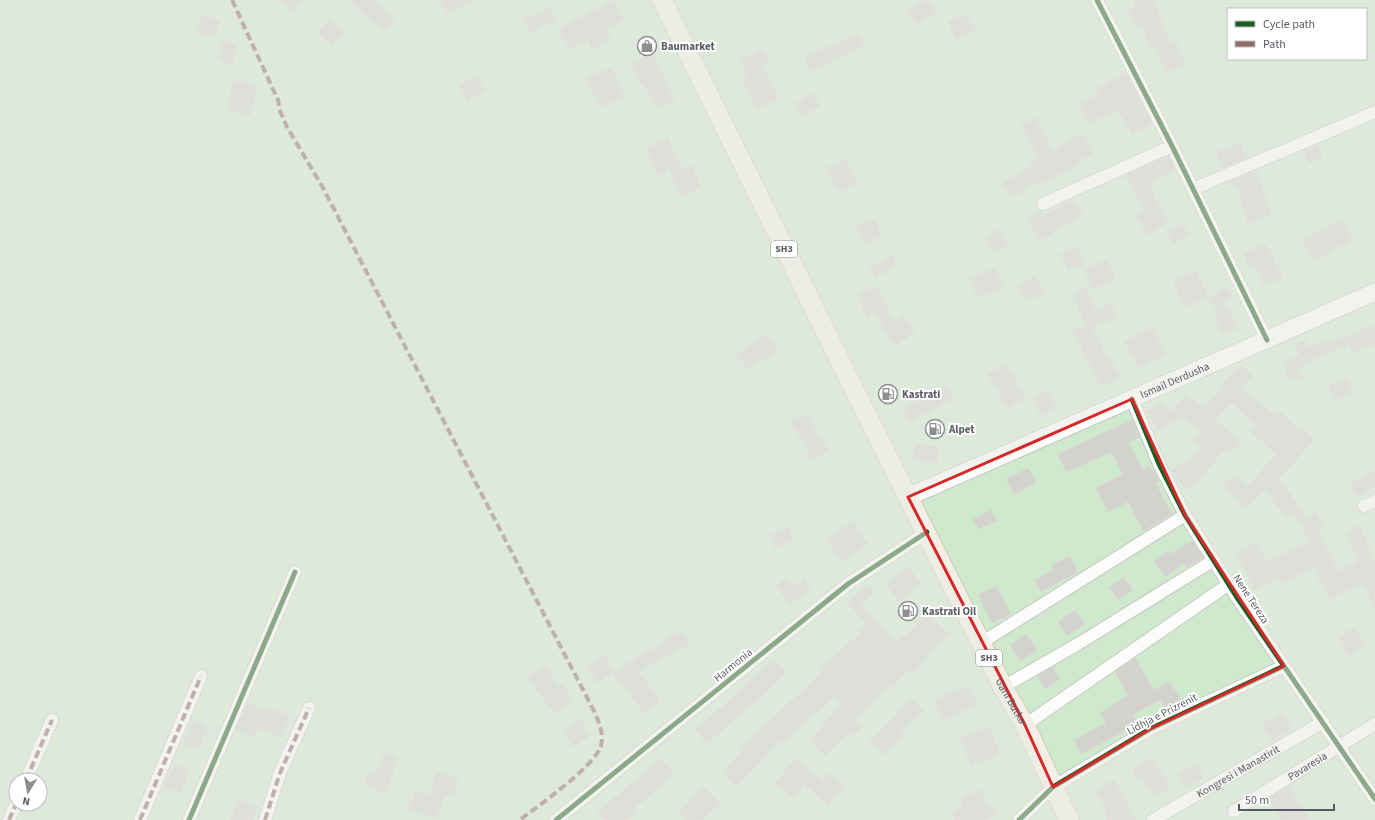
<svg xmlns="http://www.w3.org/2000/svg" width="1375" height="820" font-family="'Source Sans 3',sans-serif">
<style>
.green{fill:#cfe9cc;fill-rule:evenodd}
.building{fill:#d3d2cf;stroke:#dad8d3}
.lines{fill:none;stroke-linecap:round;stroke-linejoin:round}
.minor-casing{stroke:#c6c7c6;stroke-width:14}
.secondary-casing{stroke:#c5c5c5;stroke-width:19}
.primary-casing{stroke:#d5caaf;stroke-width:21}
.minor{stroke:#fcfcfb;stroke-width:12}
.secondary{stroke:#fcfcfb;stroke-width:17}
.primary{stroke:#f2f0e6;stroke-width:19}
.quiet{stroke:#8d6e63;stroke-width:4;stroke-dasharray:8 4;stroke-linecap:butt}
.cycleway-casing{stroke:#fff;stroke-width:8}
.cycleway{stroke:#1b5e20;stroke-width:5}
.marked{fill:none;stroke:#d62828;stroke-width:3;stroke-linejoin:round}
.labels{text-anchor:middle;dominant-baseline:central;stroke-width:4;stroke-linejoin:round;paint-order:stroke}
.shield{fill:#fff;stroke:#8b8e92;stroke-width:1}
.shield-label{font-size:10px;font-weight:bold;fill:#595d63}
.poi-label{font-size:11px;font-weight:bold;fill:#595d63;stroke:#fff;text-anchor:start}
.street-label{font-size:11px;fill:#595d63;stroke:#fff}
</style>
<rect width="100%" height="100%" fill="#eae9e4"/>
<!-- green -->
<path class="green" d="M0 0H1375V820H0ZM1228 9H1366V59H1228ZM16 780H40V804H16Z"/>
<!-- building -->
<path class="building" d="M280 0H305L293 12Z
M350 0H374L395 20 383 32Z
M441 0H478L447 14Z
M614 0 625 20 605 30 611 40 593 49 588 39 569 49 559 29Z
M926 0H929L936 13 917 24 908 10Z
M1133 0H1153L1171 44 1176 42 1185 64 1165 72 1155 48 1150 49 1142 27 1138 29 1129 10 1136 7Z
M550 7 556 20 531 33 524 20Z
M966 14 975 31 956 40 948 22Z
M201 15 220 21 214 38 196 32Z
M330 19 344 34 332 46 317 31Z
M859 34 864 46 810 72 804 57Z
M222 41 237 45 232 65 217 61Z
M763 48 770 61 763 65 779 98 756 109 741 79 748 76 740 60Z
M653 54 675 100 656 109 644 84 641 85 631 64Z
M611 67 625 96 600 107 586 79Z
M1126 73 1152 123 1132 134 1118 110 1090 124 1079 103 1101 93 1098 88Z
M477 76 485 92 467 101 459 85Z
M234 80 257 86 250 116 226 110Z
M813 93 820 106 801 117 794 104Z
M1035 117 1053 150 1082 133 1093 154 1077 163 1079 165 1041 184 1040 182 1011 198 1002 183 1032 166 1030 162 1039 158 1021 125Z
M668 138 682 169 692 165 701 188 680 196 669 170 657 175 646 149Z
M1240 142 1246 158 1222 168 1216 152Z
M1318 145 1323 158 1309 163 1305 150Z
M1168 156 1175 170 1150 183 1153 188 1150 189 1168 223 1147 235 1136 215 1144 210 1125 175Z
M845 159 857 183 838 192 826 168Z
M1256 171 1272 215 1248 224 1240 204 1243 202 1235 184 1229 186 1228 182Z
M1074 199 1083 215 1052 232 1053 234 1039 241 1027 219 1041 212 1043 216Z
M875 219 882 236 864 244 857 227Z
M1342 220 1352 240 1313 262 1302 239Z
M1183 224 1189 236 1173 244 1167 232Z
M1000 229 1008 245 992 252 985 236Z
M1265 243 1283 278 1263 286 1255 266 1250 268 1243 253Z
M1077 246 1086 263 1068 271 1060 255Z
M892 255 897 266 875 278 869 268Z
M1107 259 1116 279 1093 289 1084 270Z
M995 268 1004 286 978 298 969 279Z
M1196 270 1208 297 1185 307 1173 281Z
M1035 276 1044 293 1025 302 1016 285Z
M877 286 893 320 903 314 915 333 894 346 875 314 867 318 857 295Z
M1085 287 1095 310 1111 303 1117 317 1093 328 1104 353 1106 352 1120 377 1102 387 1073 331 1085 325 1072 293Z
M1226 287 1233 297 1224 302 1238 328 1223 335 1214 317 1219 314 1209 298Z
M1373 325 1375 331V344L1353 354 1349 345 1313 359 1314 361 1299 368 1303 377 1290 382 1282 363 1300 356 1295 344 1305 340 1308 347 1330 339 1332 342Z
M1152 327 1166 354 1139 368 1124 341Z
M767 334 778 351 748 370 737 354Z
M1006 363 1026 398 1007 409 987 374Z
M1242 365 1253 377 1242 387 1275 416 1279 411 1299 430 1302 427 1315 440 1279 478 1307 517 1316 512 1324 526 1318 530 1338 571 1359 561 1345 532 1359 525 1375 561V608L1362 583 1329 599 1313 568 1281 583 1278 578 1255 590 1236 552 1257 542 1267 562 1310 541 1293 514 1286 519 1266 490 1245 509 1223 485 1236 474 1247 486 1276 455 1249 430 1255 424 1231 403 1215 419 1241 442 1230 454 1225 450 1200 478 1201 480 1185 490 1172 470 1202 450 1192 441 1200 432 1183 417 1154 433 1156 428 1146 410 1163 401 1170 412 1186 394 1203 408 1222 388 1220 385Z
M1346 377 1353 393 1335 401 1328 386Z
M947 384 954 398 910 422 903 408Z
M1047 390 1056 407 1041 415 1032 398Z
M807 414 819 436 821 435 829 451 812 460 791 421Z
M1132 420 1139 437 1128 442 1143 470 1149 465 1159 480 1156 484 1172 514 1143 531 1128 502 1108 512 1096 488 1123 474 1111 452 1066 472 1058 454Z
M915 444 939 447 937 463 913 460Z
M1028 468 1036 483 1014 494 1006 479Z
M1375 470V487L1357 497 1350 483Z
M991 510 997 521 979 529 973 519Z
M853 521 868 544 842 562 826 540Z
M788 527 794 539 775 548 769 536Z
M1192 541 1203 557 1187 567 1184 563 1166 577 1154 562 1168 551 1170 554Z
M1070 556 1078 572 1041 592 1035 580 1054 570 1051 565Z
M909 567 922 585 898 601 886 583Z
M1124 577 1133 590 1118 600 1109 587Z
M787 578 793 586 804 579 811 590 789 605 776 585Z
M868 585 875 593 861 605 896 642 902 635 904 637 927 613 950 634 913 673 910 669 893 687 890 684 856 719 863 726 853 736 850 732 824 756 810 741 840 704 833 698 782 744 780 741 737 786 722 773 741 752 738 749 803 690 804 691 822 671 820 669 860 633 858 631 866 624 847 602Z
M996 586 1011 614 992 623 978 595Z
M1075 610 1085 624 1067 636 1058 622Z
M1355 627 1365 647 1349 657 1339 637Z
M682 631 690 644 669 657 668 655 639 672 660 701 645 714 612 672 597 683 586 665 605 655 613 672 661 644 659 642 673 634 674 637Z
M1026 634 1037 650 1020 661 1010 645Z
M773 658 787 672 755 703 754 702 707 744 695 729 732 698Z
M1135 658 1154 690 1169 681 1182 701 1167 710 1160 700 1133 715 1138 724 1081 754 1074 740 1106 723 1100 713 1128 695 1115 672Z
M545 665 559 687 563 684 573 700 554 713 526 677Z
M1053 667 1060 679 1045 689 1037 676Z
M970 685 978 705 942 720 934 700Z
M911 697 924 710 900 733 903 736 883 755 869 742 898 713 897 712Z
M247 702 269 712 270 708 290 717 281 738 258 728 254 737 236 730Z
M1282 712 1292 729 1272 741 1262 724Z
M580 718 591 735 574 747 562 731Z
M193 720 207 727 198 750 183 744Z
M989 726 1000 755 971 767 960 737Z
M384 753 398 758 386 794 364 784 369 773 375 775Z
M1153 757 1170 788 1154 798 1143 779 1138 781 1132 770Z
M661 758 674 775 635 808 638 812 627 820H604L597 812Z
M795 758 823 781 830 773 844 786 828 805 804 784 793 798 775 783Z
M175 764 190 771 179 794 164 787Z
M1196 764 1204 778 1185 788 1178 774Z
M438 771 458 779 453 796 446 794 436 819 409 809 416 790 429 795Z
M1114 780 1126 802 1127 801 1136 820H1107L1104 813 1107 811 1095 790Z
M703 786 720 803 702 820H688L678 813Z
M1289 786 1310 820H1282L1269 798Z
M979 789 996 815 988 820H955L951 813 963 806 960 800Z
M239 799 258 807 253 820H230Z"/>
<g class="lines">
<defs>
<g id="minor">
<path d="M1097 0 1172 146 1267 340"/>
<path d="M1193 189 1375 112"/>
<path d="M1043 204 1172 146"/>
<path d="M1132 399 1159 464 1185 515 1236 596 1375 799"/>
<path d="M1364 506 1375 501"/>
<path d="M981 643 1185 515"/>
<path d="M1003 687 1078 644 1214 560"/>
<path d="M1025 725 1229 584"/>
<path d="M26 780 52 720"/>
<path id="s1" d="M1234 811 1375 724"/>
<path d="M9 820 16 804"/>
<path d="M140 820 201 676"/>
<path d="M189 820 295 572"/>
<path d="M265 820 280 773 309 708"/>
<path d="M556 820 848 584 927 532"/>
<path d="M1019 820 1053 787 1150 729 1284 666"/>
<path id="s2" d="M1153 820 1323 722"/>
</g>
<g id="secondary">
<path id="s3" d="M908 497 1375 292"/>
</g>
<g id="primary">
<path id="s4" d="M662 0 849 379 1003 687 1025 725 1069 820"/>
</g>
</defs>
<!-- minor casing -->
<use href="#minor" class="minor-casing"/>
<!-- secondary casing -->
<use href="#secondary" class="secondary-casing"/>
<!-- primary casing -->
<use href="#primary" class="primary-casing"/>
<!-- minor -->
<use href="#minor" class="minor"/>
<!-- secondary -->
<use href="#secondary" class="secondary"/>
<!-- primary -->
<use href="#primary" class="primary"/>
<!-- quiet -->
<path class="quiet" d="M232 0 278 100 280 111 287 127 322 186 594 711C599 722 604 733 601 746 594 767 539 805 520 820
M26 780 52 720
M9 820 16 804
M140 820 201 676
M265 820 280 773 309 708"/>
<defs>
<path id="cycleway" d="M1097 0 1172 146 1267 340
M1132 399 1159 464 1185 515 1236 596 1375 799
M189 820 295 572
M556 820 848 584 927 532
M1019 820 1053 787 1150 729 1284 666"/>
</defs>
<!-- cycleway casing -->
<use href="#cycleway" class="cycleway-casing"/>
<!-- cycleway -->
<use href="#cycleway" class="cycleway"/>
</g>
<!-- marked area -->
<path d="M0 0H1375V820H0ZM1132 399 1185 515 1284 666 1150 729 1053 787 1025 725 908 497Z" fill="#eae9e4" fill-opacity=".55" fill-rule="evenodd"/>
<path class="marked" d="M1132 399 1185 515 1284 666 1150 729 1053 787 1025 725 908 497Z"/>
<!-- icons -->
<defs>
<symbol id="shop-ring" viewBox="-11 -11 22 22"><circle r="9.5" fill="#fff" stroke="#8c8e90" stroke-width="1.5"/><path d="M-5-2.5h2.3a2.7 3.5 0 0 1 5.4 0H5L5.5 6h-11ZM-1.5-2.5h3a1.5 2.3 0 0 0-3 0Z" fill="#8c8e90"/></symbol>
<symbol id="fuel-ring" viewBox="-11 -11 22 22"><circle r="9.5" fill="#fff" stroke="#8c8e90" stroke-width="1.5"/><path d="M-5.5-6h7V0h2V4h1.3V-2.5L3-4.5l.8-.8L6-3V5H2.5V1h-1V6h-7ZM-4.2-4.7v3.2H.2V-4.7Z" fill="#8c8e90"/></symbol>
</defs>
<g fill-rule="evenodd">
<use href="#shop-ring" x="636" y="35" width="22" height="22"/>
<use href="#fuel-ring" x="877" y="383" width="22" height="22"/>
<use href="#fuel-ring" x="924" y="418" width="22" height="22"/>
<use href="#fuel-ring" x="897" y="600" width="22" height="22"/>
</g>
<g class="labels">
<!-- shield labels -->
<g class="shield">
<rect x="771" y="241" width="26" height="16" rx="3"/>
<rect x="976" y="650" width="26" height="16" rx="3"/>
</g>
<g class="shield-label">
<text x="784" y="249">SH3</text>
<text x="989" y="658">SH3</text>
</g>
<!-- poi labels -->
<g class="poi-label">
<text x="661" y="46">Baumarket</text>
<text x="902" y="394">Kastrati</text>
<text x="949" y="429">Alpet</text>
<text x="922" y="611">Kastrati Oil</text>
</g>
<!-- street labels -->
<g class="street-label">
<text stroke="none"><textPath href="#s3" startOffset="291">Ismail Derdusha</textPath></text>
<text transform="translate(1251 599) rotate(57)">Nene Tereza</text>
<text transform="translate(733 665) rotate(-39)">Harmonia</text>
<text stroke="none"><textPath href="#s4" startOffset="783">Gani Butka</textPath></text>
<text transform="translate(1162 714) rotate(-27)">Lidhja e Prizrenit</text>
<text stroke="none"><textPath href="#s1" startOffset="86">Pavaresia</textPath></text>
<text stroke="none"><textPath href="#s2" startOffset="98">Kongresi i Manastirit</textPath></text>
</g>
</g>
<!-- legend -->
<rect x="1227" y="8" width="140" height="52" fill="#ffffff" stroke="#bdbec1"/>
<rect x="1235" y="21" width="20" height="6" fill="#1b5e20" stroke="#bdbec1"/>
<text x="1263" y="28" font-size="12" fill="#595d63">Cycle path</text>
<rect x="1235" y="41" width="20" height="6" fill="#8d6e63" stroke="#bdbec1"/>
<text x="1263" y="48" font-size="12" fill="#595d63">Path</text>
<!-- north arrow -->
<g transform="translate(28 792) rotate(191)"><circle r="19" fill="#ffffff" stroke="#bdbec1"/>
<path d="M0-3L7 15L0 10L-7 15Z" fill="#8c8e90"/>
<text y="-6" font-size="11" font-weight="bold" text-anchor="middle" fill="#595d63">N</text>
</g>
<!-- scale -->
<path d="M1239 804v6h95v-6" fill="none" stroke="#595d63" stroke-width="2"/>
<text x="1245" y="804" font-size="12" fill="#595d63" stroke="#ffffff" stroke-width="3" paint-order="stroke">50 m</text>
</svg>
